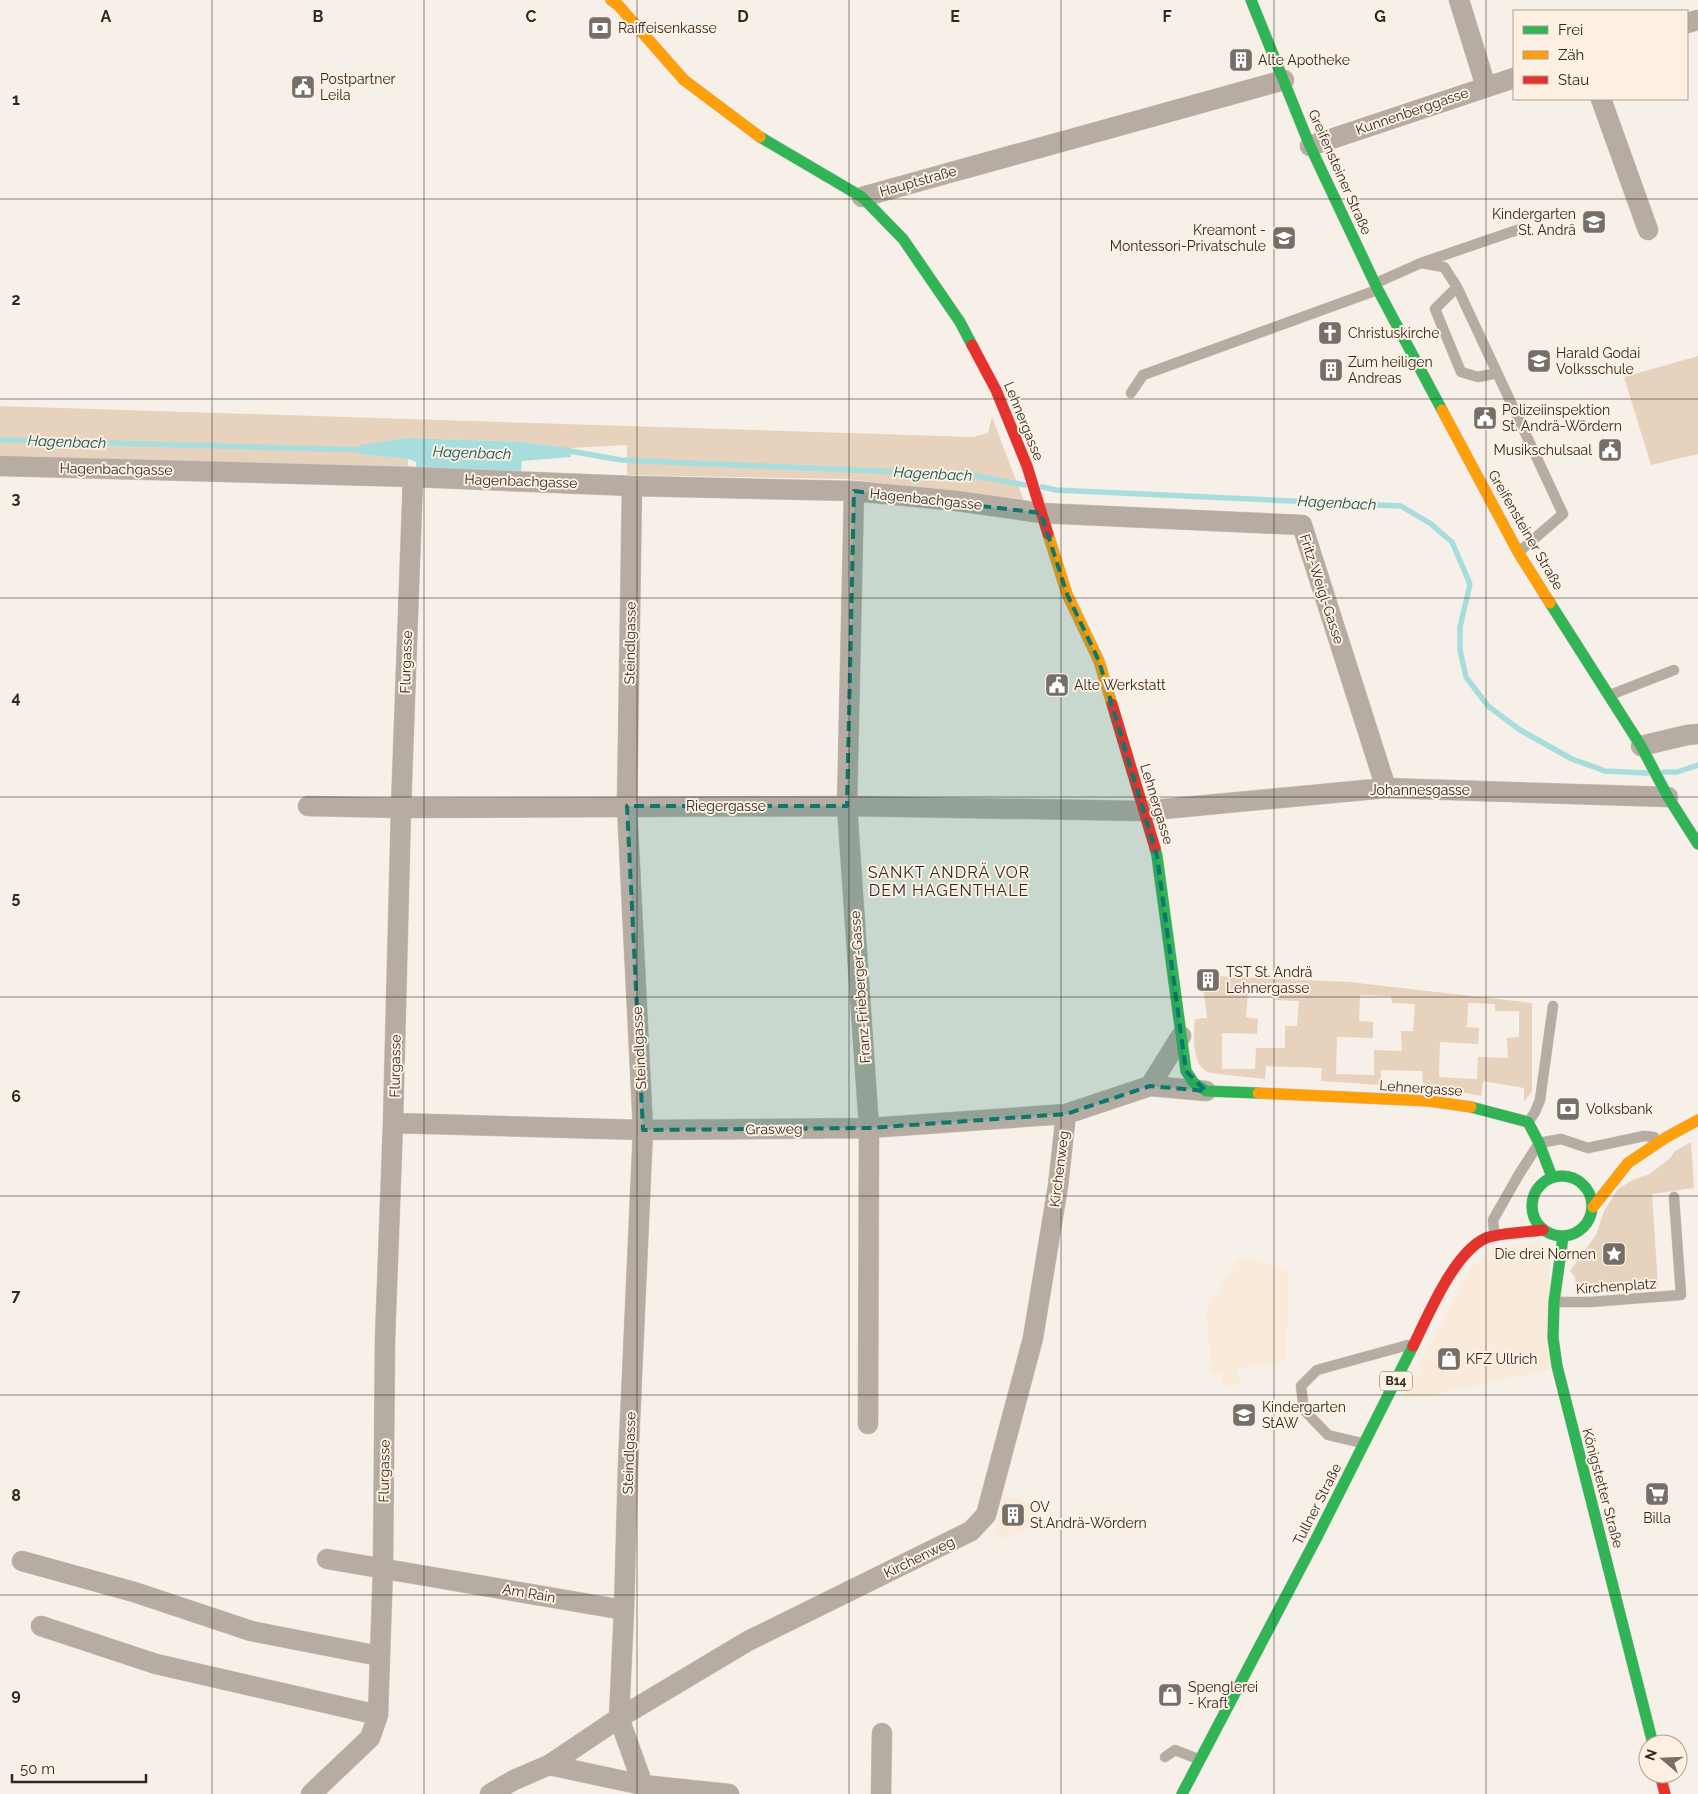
<svg xmlns="http://www.w3.org/2000/svg" width="1698" height="1794" font-family="Raleway,sans-serif">
<style>
.built{fill:#faeada}
.green{fill:#e6d2bd;fill-rule:evenodd}
.water{fill:#a8dddd}
.lines{fill:none;stroke-linecap:round;stroke-linejoin:round}
.stream{stroke:#a8dddd;stroke-width:5.5}
.lane-casing{stroke:#d1ccc6;stroke-width:11}
.street-casing{stroke:#d1ccc6;stroke-width:21}
.fast-casing{stroke:#d1ccc6;stroke-width:12}
.slow-casing{stroke:#d1ccc6;stroke-width:12}
.jam-casing{stroke:#d1ccc6;stroke-width:12}
.lane{stroke:#b6aca1;stroke-width:10}
.street{stroke:#b6aca1;stroke-width:20}
.fast{stroke:#30b455;stroke-width:11}
.slow{stroke:#ff9f0a;stroke-width:11}
.jam{stroke:#e5322d;stroke-width:11}
.marked{fill:#0f766e;fill-opacity:0.2;stroke:#0f766e;stroke-width:4;stroke-dasharray:10 6;stroke-linejoin:round}
.grid{fill:none;stroke:#2f2923;stroke-width:1;stroke-opacity:0.55}
.labels{text-anchor:middle;dominant-baseline:central;stroke-width:4;stroke-linejoin:round;paint-order:stroke}
.shield{fill:#fdf0e2;stroke:#6d655c;stroke-width:1}
.shield-label{font-size:12px;font-weight:bold;fill:#2f2923}
.poi-label{font-size:14px;fill:#2f2923;stroke:#fdf0e2;text-anchor:start}
.street-label{font-size:14px;fill:#2f2923;stroke:#fdf0e2}
.water-label{font-size:15px;font-style:italic;fill:#085153;stroke:#fdf0e2}
.quarter-label{font-size:16px;letter-spacing:1px;fill:#2f2923;stroke:#fdf0e2}
.grid-label{font-size:16px;text-anchor:middle;font-weight:bold;fill:#2f2923;stroke:#fdf0e2;stroke-width:4;stroke-linejoin:round;paint-order:stroke}
</style>
<rect width="100%" height="100%" fill="#f7f0e8"/>
<!-- built -->
<path class="built" d="M1541 1242 1549 1261V1370L1426 1396 1403 1399 1468 1271 1491 1250Z
M1243 1257 1289 1271 1286 1360 1238 1369 1240 1383 1223 1387 1222 1372 1212 1374 1206 1310 1232 1270 1235 1262Z
M1004 1496 1035 1504 1029 1528 999 1541 996 1530Z"/>
<!-- green -->
<path class="green" d="M1698 356V454L1651 465 1624 377Z
M0 406 973 437 988 433 992 417 1024 501 848 479 627 475V445L571 448 522 442 409 438 360 454 408 459V469L0 459Z
M1214 976 1349 982 1532 1003V1091L1524 1102V1088L1483 1081 1481 1096 1423 1085 1422 1071 1381 1070V1085L1321 1081 1322 1068 1266 1066 1265 1079 1211 1073C1208 1072 1205 1071 1203 1069 1193 1061 1193 1031 1195 1019L1207 1018 1203 984 1215 982ZM1248 992 1275 994 1276 1000 1299 1001 1297 1026H1285V1048H1256L1255 1069H1222V1033L1257 1034 1258 1019 1246 1017ZM1360 995 1391 996 1392 1003 1415 1004 1413 1031H1401L1402 1051 1374 1050V1075L1336 1074 1337 1037 1373 1038V1022L1359 1021ZM1468 1003 1495 1004V1011H1519V1037L1507 1038 1508 1058 1478 1057 1477 1079 1439 1077 1440 1042 1478 1044 1479 1028 1467 1027Z
M1691 1142 1694 1188 1652 1194 1658 1286 1576 1288 1575 1277 1570 1271 1596 1235 1604 1211 1618 1189 1633 1180 1650 1174 1670 1158 1675 1151Z"/>
<!-- water -->
<path class="water" d="M409 438 522 442 571 448V457L522 461 521 471 416 470V462L408 459 359 454 360 445Z"/>
<g class="lines">
<!-- stream -->
<path class="stream" d="M0 440 365 450
M564 450 621 460 946 474 977 476 1025 485
M1042 487 1056 490 1401 506 1431 524 1452 542 1470 584 1460 627V650L1466 677 1488 706 1520 730 1572 759 1605 771 1647 773
M1664 772H1677L1698 765"/>
<defs>
<path id="lane" d="M1421 263 1444 267 1457 287 1563 514 1520 551
M1376 283 1421 263 1520 229
M1457 287 1435 309 1461 372 1478 377 1497 373
M1131 393 1143 375 1377 290
M1610 695 1674 670
M1529 1121 1535 1112 1540 1100 1553 1006
M1494 1232 1493 1220 1518 1176 1539 1143 1561 1139 1588 1148 1644 1136 1654 1137
M1555 1302H1590L1681 1295 1674 1197
M1362 1443 1328 1435 1304 1410 1301 1386 1317 1370 1408 1345
M1165 1757 1175 1750 1198 1759"/>
<path id="street" d="M1459 0 1486 87
M1687 23 1698 20
M1601 99 1648 230
M1310 146 1514 78
M862 197 1284 80
M0 466 413 477 632 486 854 491 957 501 1041 513 1302 525 1386 788
M854 491 847 806 869 1128 868 1424
M1641 746 1687 735 1698 734
M308 806 401 808 847 806 1143 811 1386 788 1668 797
M1150 1086 1181 1036
M393 1123 643 1130 869 1128 1066 1114 1150 1086 1206 1091
M327 1559 624 1610 619 1718 643 1785
M22 1561 134 1592 251 1631 379 1656
M624 1610 628 1466 643 1130 627 806 632 486
M41 1626 156 1664 378 1715
M549 1765 643 1785 729 1794
M311 1794 370 1738 378 1715 383 1568 385 1340 393 1123 401 808 413 477
M490 1794 514 1780 549 1765 619 1718 748 1641 971 1531 986 1515 1033 1338 1058 1186 1066 1114
M881 1794 882 1733"/>
<path id="fast" d="M1251 0 1310 146 1378 290 1442 410
M760 137 862 197 903 239 960 322 972 345
M1550 603 1641 746 1668 797 1698 844
M1155 848 1157 856 1186 1071 1194 1083 1206 1091 1258 1093
M1471 1107 1528 1122 1539 1143 1552 1177
M1532 1206a30 30 0 1 1 60 0a30 30 0 1 1-60 0Z
M1563 1237 1554 1302 1553 1338 1557 1366 1653 1744
M1182 1794 1317 1537 1413 1346"/>
<path id="slow" d="M611 0 618 5 684 80 760 137
M1442 410 1518 552 1550 603
M1048 534 1067 594 1099 661 1112 704
M1258 1093 1429 1101 1471 1107
M1593 1207 1628 1163 1665 1138 1698 1120"/>
<path id="jam" d="M972 345 996 390 1027 466 1048 534
M1112 704 1155 848
M1413 1346C1428 1316 1454 1252 1486 1238 1499 1233 1528 1232 1543 1230
M1660 1774 1665 1794"/>
</defs>
<!-- lane casing -->
<use href="#lane" class="lane-casing"/>
<!-- street casing -->
<use href="#street" class="street-casing"/>
<!-- fast casing -->
<use href="#fast" class="fast-casing"/>
<!-- slow casing -->
<use href="#slow" class="slow-casing"/>
<!-- jam casing -->
<use href="#jam" class="jam-casing"/>
<!-- lane -->
<use href="#lane" class="lane"/>
<!-- street -->
<use href="#street" class="street"/>
<!-- fast -->
<use href="#fast" class="fast"/>
<!-- slow -->
<use href="#slow" class="slow"/>
<!-- jam -->
<use href="#jam" class="jam"/>
</g>
<!-- marked area -->
<path class="marked" d="M854 491 1041 513 1067 594 1099 661 1157 856 1186 1071 1206 1091 1150 1086 1066 1114 869 1128 643 1130 627 806H847Z"/>
<!-- grid -->
<path class="grid" d="M212 0V1794M424 0V1794M637 0V1794M849 0V1794M1061 0V1794M1274 0V1794M1486 0V1794M0 199H1698M0 399H1698M0 598H1698M0 797H1698M0 997H1698M0 1196H1698M0 1395H1698M0 1595H1698"/>
<!-- icons -->
<defs>
<symbol id="bank-square" viewBox="-11 -11 22 22"><rect x="-9" y="-9" width="18" height="18" rx="4" fill="#756f68" stroke="#fdf0e2"/><path d="M-6-4H6V4H-6ZM0-2.3a2.3 2.3 0 1 0 0 4.6a2.3 2.3 0 1 0 0-4.6Z" fill="#fff"/></symbol>
<symbol id="building-square" viewBox="-11 -11 22 22"><rect x="-9" y="-9" width="18" height="18" rx="4" fill="#756f68" stroke="#fdf0e2"/><path d="M-4-6H4V6H1V3H-1V6H-4ZM-2.5-4.3h1.7v1.8h-1.7ZM.8-4.3h1.7v1.8H.8ZM-2.5-1h1.7V.8h-1.7ZM.8-1h1.7V.8H.8Z" fill="#fff"/></symbol>
<symbol id="civic-square" viewBox="-11 -11 22 22"><rect x="-9" y="-9" width="18" height="18" rx="4" fill="#756f68" stroke="#fdf0e2"/><path d="M-.6-6.5H3V-4.5H.6V-3L4-1V1h2V6H-6V1h2V-1L-.6-3ZM-1.2 2.5V6h2.4V2.5Z" fill="#fff"/></symbol>
<symbol id="school-square" viewBox="-11 -11 22 22"><rect x="-9" y="-9" width="18" height="18" rx="4" fill="#756f68" stroke="#fdf0e2"/><path d="M0-5L7-2L0 1L-7-2ZM-4 1L0 2.5L4 1V4Q0 6-4 4Z" fill="#fff"/></symbol>
<symbol id="church-square" viewBox="-11 -11 22 22"><rect x="-9" y="-9" width="18" height="18" rx="4" fill="#756f68" stroke="#fdf0e2"/><path d="M-1.2-6h2.4v3.5h3.3v2.4h-3.3V6h-2.4V-.1h-3.3v-2.4h3.3Z" fill="#fff"/></symbol>
<symbol id="sight-square" viewBox="-11 -11 22 22"><rect x="-9" y="-9" width="18" height="18" rx="4" fill="#756f68" stroke="#fdf0e2"/><path d="M0-6L1.8-2.2L6-1.7L2.9 1.2L3.7 5.4L0 3.3L-3.7 5.4L-2.9 1.2L-6-1.7L-1.8-2.2Z" fill="#fff"/></symbol>
<symbol id="shop-square" viewBox="-11 -11 22 22"><rect x="-9" y="-9" width="18" height="18" rx="4" fill="#756f68" stroke="#fdf0e2"/><path d="M-5-2.5h2.3a2.7 3.5 0 0 1 5.4 0H5L5.5 6h-11ZM-1.5-2.5h3a1.5 2.3 0 0 0-3 0Z" fill="#fff"/></symbol>
<symbol id="supermarket-square" viewBox="-11 -11 22 22"><rect x="-9" y="-9" width="18" height="18" rx="4" fill="#756f68" stroke="#fdf0e2"/><path d="M-6-5.5h2.5l.6 2H6L4.5 2H-2.5L-4.4-4H-6ZM-1.5 3.2a1.3 1.3 0 1 0 .1 0ZM3 3.2a1.3 1.3 0 1 0 .1 0Z" fill="#fff"/></symbol>
</defs>
<g fill-rule="evenodd">
<use href="#bank-square" x="586" y="14" width="28" height="28"/>
<use href="#building-square" x="1227" y="46" width="28" height="28"/>
<use href="#civic-square" x="289" y="73" width="28" height="28"/>
<use href="#school-square" x="1580" y="208" width="28" height="28"/>
<use href="#school-square" x="1270" y="224" width="28" height="28"/>
<use href="#church-square" x="1316" y="319" width="28" height="28"/>
<use href="#school-square" x="1525" y="347" width="28" height="28"/>
<use href="#building-square" x="1317" y="356" width="28" height="28"/>
<use href="#civic-square" x="1471" y="404" width="28" height="28"/>
<use href="#civic-square" x="1596" y="436" width="28" height="28"/>
<use href="#civic-square" x="1043" y="671" width="28" height="28"/>
<use href="#building-square" x="1194" y="966" width="28" height="28"/>
<use href="#bank-square" x="1554" y="1095" width="28" height="28"/>
<use href="#sight-square" x="1600" y="1240" width="28" height="28"/>
<use href="#shop-square" x="1435" y="1345" width="28" height="28"/>
<use href="#school-square" x="1230" y="1401" width="28" height="28"/>
<use href="#supermarket-square" x="1643" y="1480" width="28" height="28"/>
<use href="#building-square" x="999" y="1501" width="28" height="28"/>
<use href="#shop-square" x="1156" y="1681" width="28" height="28"/>
</g>
<g class="labels">
<!-- shield labels -->
<rect class="shield" x="1380" y="1371.5" width="32" height="19" rx="4"/>
<g class="shield-label">
<text x="1396" y="1381">B14</text>
</g>
<!-- poi labels -->
<g class="poi-label">
<text x="618" y="28">Raiffeisenkasse</text>
<text x="1258" y="60">Alte Apotheke</text>
<text x="320" y="79">Postpartner<tspan x="320" dy="16">Leila</tspan></text>
<text x="1576" y="214" text-anchor="end">Kindergarten<tspan x="1576" dy="16">St. Andrä</tspan></text>
<text x="1266" y="230" text-anchor="end">Kreamont -<tspan x="1266" dy="16">Montessori-Privatschule</tspan></text>
<text x="1348" y="333">Christuskirche</text>
<text x="1556" y="353">Harald Godai<tspan x="1556" dy="16">Volksschule</tspan></text>
<text x="1348" y="362">Zum heiligen<tspan x="1348" dy="16">Andreas</tspan></text>
<text x="1502" y="410">Polizeiinspektion<tspan x="1502" dy="16">St. Andrä-Wördern</tspan></text>
<text x="1592" y="450" text-anchor="end">Musikschulsaal</text>
<text x="1074" y="685">Alte Werkstatt</text>
<text x="1226" y="972">TST St. Andrä<tspan x="1226" dy="16">Lehnergasse</tspan></text>
<text x="1586" y="1109">Volksbank</text>
<text x="1596" y="1254" text-anchor="end">Die drei Nornen</text>
<text x="1466" y="1359">KFZ Ullrich</text>
<text x="1262" y="1407">Kindergarten<tspan x="1262" dy="16">StAW</tspan></text>
<text x="1030" y="1507">OV<tspan x="1030" dy="16">St.Andrä-Wördern</tspan></text>
<text x="1657" y="1518" text-anchor="middle">Billa</text>
<text x="1188" y="1687">Spenglerei<tspan x="1188" dy="16">- Kraft</tspan></text>
</g>
<!-- street labels -->
<g class="street-label">
<text transform="translate(1412 111) rotate(-19)">Kunnenberggasse</text>
<text transform="translate(1340 172) rotate(66)">Greifensteiner Straße</text>
<text transform="translate(918 181) rotate(-16)">Hauptstraße</text>
<text transform="translate(1024 421) rotate(68)">Lehnergasse</text>
<text transform="translate(116 469) rotate(1)">Hagenbachgasse</text>
<text transform="translate(521 481) rotate(2)">Hagenbachgasse</text>
<text transform="translate(926 499) rotate(6)">Hagenbachgasse</text>
<text transform="translate(1526 530) rotate(60)">Greifensteiner Straße</text>
<text transform="translate(1322 589) rotate(72)">Fritz-Weigl-Gasse</text>
<text transform="translate(630 643) rotate(-89)">Steindlgasse</text>
<text transform="translate(406 662) rotate(-88)">Flurgasse</text>
<text x="1420" y="790">Johannesgasse</text>
<text transform="translate(1157 804) rotate(73)">Lehnergasse</text>
<text x="726" y="806">Riegergasse</text>
<text transform="translate(860 987) rotate(-94)">Franz-Frieberger-Gasse</text>
<text transform="translate(639 1048) rotate(-93)">Steindlgasse</text>
<text transform="translate(395 1066) rotate(-89)">Flurgasse</text>
<text transform="translate(1421 1088) rotate(4)">Lehnergasse</text>
<text transform="translate(774 1129) rotate(-1)">Grasweg</text>
<text transform="translate(1059 1169) rotate(-83)">Kirchenweg</text>
<text transform="translate(1616 1286) rotate(-4)">Kirchenplatz</text>
<text transform="translate(629 1453) rotate(-88)">Steindlgasse</text>
<text transform="translate(384 1471) rotate(-89)">Flurgasse</text>
<text transform="translate(1603 1488) rotate(75)">Königstetter Straße</text>
<text transform="translate(1317 1504) rotate(-63)">Tullner Straße</text>
<text transform="translate(919 1557) rotate(-26)">Kirchenweg</text>
<text transform="translate(529 1593) rotate(10)">Am Rain</text>
</g>
<!-- water labels -->
<g class="water-label">
<text transform="translate(67 442) rotate(2)">Hagenbach</text>
<text transform="translate(472 453) rotate(2)">Hagenbach</text>
<text transform="translate(933 474) rotate(3)">Hagenbach</text>
<text transform="translate(1337 503) rotate(3)">Hagenbach</text>
</g>
<!-- quarter labels -->
<g class="quarter-label">
<text x="949" y="872">SANKT ANDRÄ VOR<tspan x="949" dy="18">DEM HAGENTHALE</tspan></text>
</g>
</g>
<g class="grid-label">
<text x="106" y="22">A</text>
<text x="318" y="22">B</text>
<text x="531" y="22">C</text>
<text x="743" y="22">D</text>
<text x="955" y="22">E</text>
<text x="1167" y="22">F</text>
<text x="1380" y="22">G</text>
<text x="16" y="105">1</text>
<text x="16" y="305">2</text>
<text x="16" y="504">3</text>
<text x="16" y="703">4</text>
<text x="16" y="903">5</text>
<text x="16" y="1102">6</text>
<text x="16" y="1301">7</text>
<text x="16" y="1501">8</text>
<text x="16" y="1700">9</text>
</g>
<!-- legend -->
<rect x="1513" y="10" width="175" height="90" fill="#fdf0e2" stroke="#aba096"/>
<rect x="1523" y="26" width="25" height="8" fill="#30b455" stroke="#aba096"/>
<text x="1558" y="35" font-size="15" fill="#2f2923">Frei</text>
<rect x="1523" y="51" width="25" height="8" fill="#ff9f0a" stroke="#aba096"/>
<text x="1558" y="60" font-size="15" fill="#2f2923">Zäh</text>
<rect x="1523" y="76" width="25" height="8" fill="#e5322d" stroke="#aba096"/>
<text x="1558" y="85" font-size="15" fill="#2f2923">Stau</text>
<!-- north arrow -->
<g transform="translate(1663 1759) rotate(289)"><circle r="24" fill="#fdf0e2" stroke="#aba096"/>
<path d="M0-4L9 19L0 12L-9 19Z" fill="#756f68"/>
<text y="-8" font-size="14" font-weight="bold" text-anchor="middle" fill="#2f2923">N</text>
</g>
<!-- scale -->
<path d="M12 1774v8h134v-8" fill="none" stroke="#2f2923" stroke-width="2.5"/>
<text x="20" y="1774" font-size="15" fill="#2f2923" stroke="#fdf0e2" stroke-width="4" paint-order="stroke">50 m</text>
</svg>
